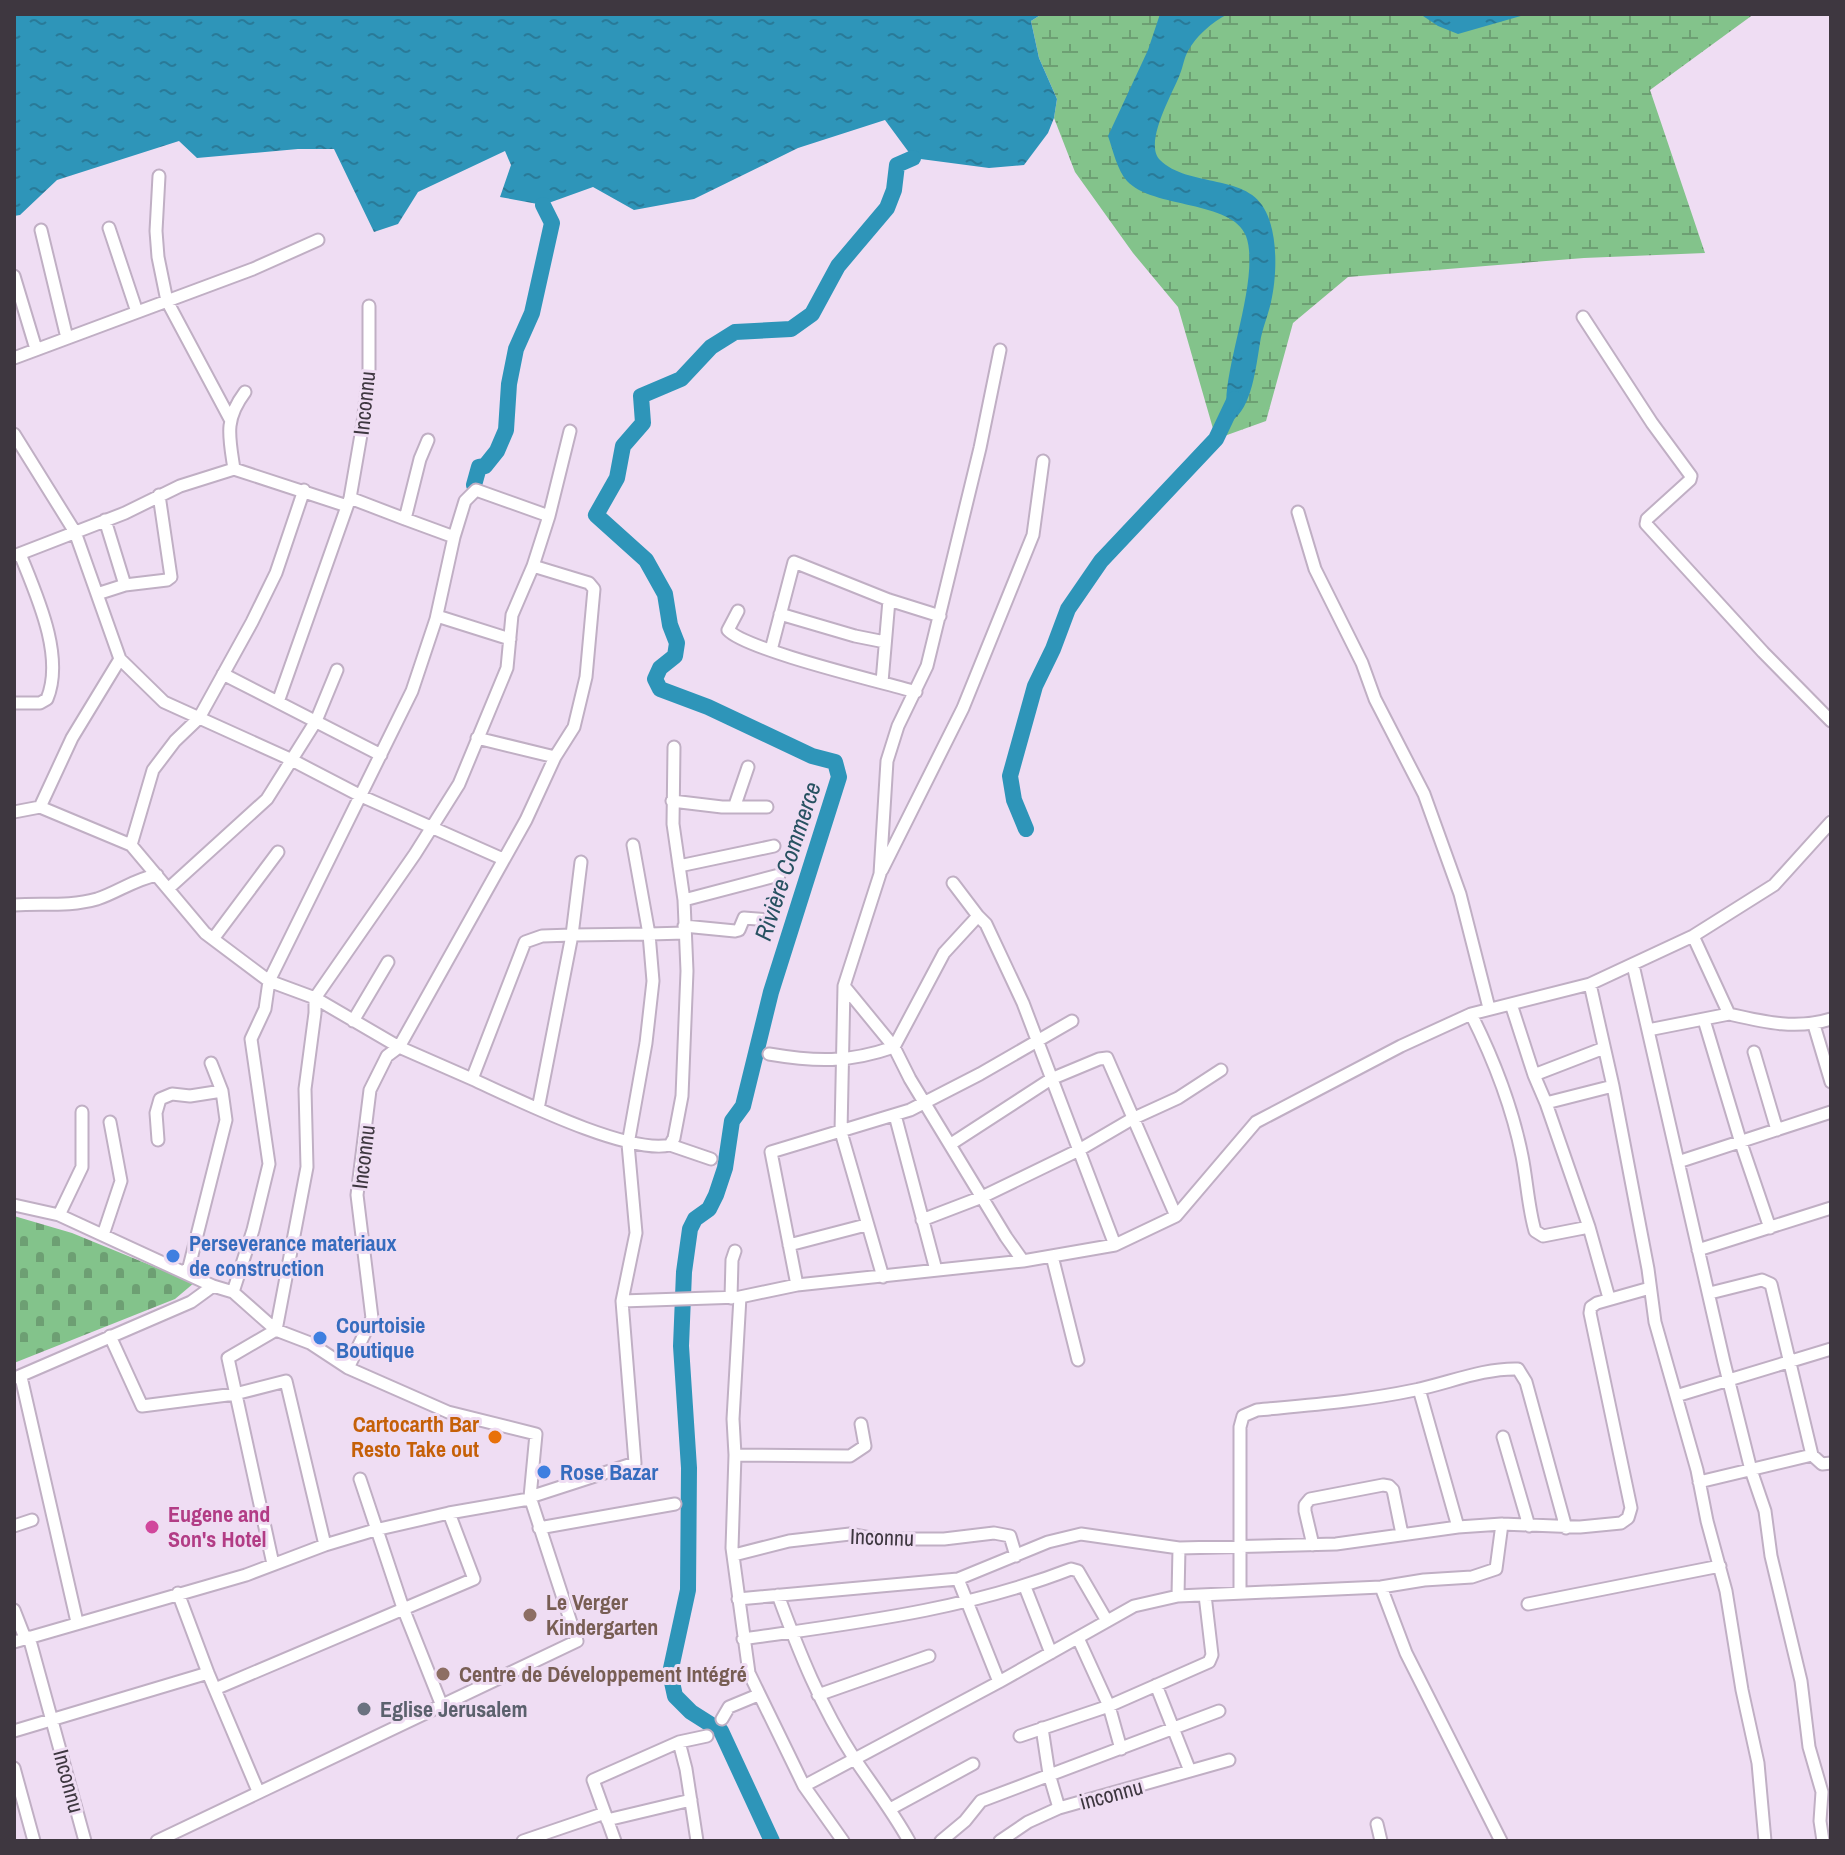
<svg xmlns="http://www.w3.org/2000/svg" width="1845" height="1855" font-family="'Archivo Narrow',sans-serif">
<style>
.wetland{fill:url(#wetland-marsh)}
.cemetery{fill:url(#cemetery-stones)}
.water{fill:url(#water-ripples)}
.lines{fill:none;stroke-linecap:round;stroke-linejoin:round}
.river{stroke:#2e95b9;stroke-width:16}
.street-casing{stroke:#c0afc4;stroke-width:15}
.street{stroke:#fff;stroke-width:11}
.shop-dot{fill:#3f7fe0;stroke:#efddf3;stroke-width:3}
.food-dot{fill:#e8710a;stroke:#efddf3;stroke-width:3}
.hotel-dot{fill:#d1479c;stroke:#efddf3;stroke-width:3}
.education-dot{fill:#8d6e63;stroke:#efddf3;stroke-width:3}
.worship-dot{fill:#6b7280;stroke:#efddf3;stroke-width:3}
.labels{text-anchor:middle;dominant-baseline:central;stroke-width:6;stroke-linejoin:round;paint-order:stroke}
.street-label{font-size:22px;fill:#3e3740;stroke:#efddf3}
.shop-label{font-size:22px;font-weight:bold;fill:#366cbe;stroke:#efddf3;text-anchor:start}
.food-label{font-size:22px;font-weight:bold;fill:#c56008;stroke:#efddf3;text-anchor:end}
.hotel-label{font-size:22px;font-weight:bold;fill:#b23c85;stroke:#efddf3;text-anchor:start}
.education-label{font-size:22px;font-weight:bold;fill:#785e54;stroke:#efddf3;text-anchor:start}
.worship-label{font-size:22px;font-weight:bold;fill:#5b616d;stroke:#efddf3;text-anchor:start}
.water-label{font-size:24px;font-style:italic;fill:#275161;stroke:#efddf3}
</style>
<defs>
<pattern id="wetland-marsh" width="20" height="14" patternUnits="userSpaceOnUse" patternTransform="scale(2)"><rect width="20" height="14" fill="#83c38b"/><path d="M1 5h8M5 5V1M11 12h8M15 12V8" fill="none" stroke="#6d9f73"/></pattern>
<pattern id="cemetery-stones" width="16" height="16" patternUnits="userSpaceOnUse" patternTransform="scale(2)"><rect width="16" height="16" fill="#83c38b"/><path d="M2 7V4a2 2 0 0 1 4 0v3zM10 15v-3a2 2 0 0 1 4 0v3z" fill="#6d9f73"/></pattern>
<pattern id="water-ripples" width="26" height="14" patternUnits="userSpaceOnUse" patternTransform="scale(2)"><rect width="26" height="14" fill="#2e95b9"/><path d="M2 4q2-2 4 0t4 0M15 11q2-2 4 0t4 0" fill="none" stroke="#297a98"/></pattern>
</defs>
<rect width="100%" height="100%" fill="#efddf3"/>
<!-- wetland -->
<path class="wetland" d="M1042 14H1754L1650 90 1705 253 1584 258 1348 277 1293 323 1266 421 1216 439 1178 307 1133 253 1075 172 1054 118 1057 99 1039 58 1031 21Z"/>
<!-- cemetery -->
<path class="cemetery" d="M14 1216 72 1233 194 1283 175 1299 14 1363Z"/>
<!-- water -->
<path class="water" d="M14 14H1042L1031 21 1039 58 1057 99 1054 118 1048 133 1024 165 989 168 913 158 885 120 798 148 694 199 634 210 593 187 543 205 500 197 511 165 505 151 418 192 398 224 374 232 334 149H298L197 158 179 141 57 180 20 215 14 216Z
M1160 14H1228C1212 22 1196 36 1188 51 1184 58 1183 67 1180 74 1173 93 1143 143 1160 160 1188 188 1249 173 1266 212 1278 236 1277 276 1271 302 1268 316 1262 329 1260 343 1256 366 1252 409 1231 421 1211 395 1263 283 1246 236 1232 200 1153 209 1127 181 1117 170 1113 150 1108 136L1148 50Z
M1420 14H1528L1458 34 1438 26Z"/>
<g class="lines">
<!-- river -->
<path class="river" d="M474 485 479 467 485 466 497 451 506 430 509 384 516 349 532 313 552 223 543 205
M1026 829 1014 800 1010 776 1035 686 1053 649 1068 609 1101 561 1216 439 1235 399
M772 1841 721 1731 691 1712 675 1696 670 1673 688 1590 689 1468 681 1346 684 1272 690 1229 695 1219 709 1209 716 1195 725 1168 732 1121 743 1106 771 992 839 777 835 762 812 756 708 707 660 689 655 679 660 668 675 656 677 643 670 625 665 594 646 560 596 515 617 478 623 446 643 423 641 396 681 379 711 347 735 332 791 329 812 314 838 266 887 208 894 190 897 165 913 158"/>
<defs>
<path id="street" d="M159 176 156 231 158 257 167 301 230 419
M109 228 137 312
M41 230 67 338
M14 276 36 349
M1583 317 1652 423 1691 476 1690 480 1647 519 1646 524 1763 652 1831 721
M14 358 253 269 318 240
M14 434 75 532 120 659 164 702 290 759 361 796 503 859
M428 440 420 459 405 519 454 537
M234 469 347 506
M350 498 405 519
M1298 512 1315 569 1362 663 1375 699 1424 794 1460 894 1489 1008
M14 556 125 513 180 486 234 469C229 436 224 420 245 392
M125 585 167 580 171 577 159 495
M97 594 125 585 105 520
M738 611 728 630C746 650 882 682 916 692
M780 614 855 636 885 642
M437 616 510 639
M771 650 794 562 889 600 940 616
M120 659 72 738 40 807 131 845 205 933 269 981 315 998 399 1047 472 1079 525 942 542 936 572 935 538 1109
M223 674 381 755
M882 682 889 600
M278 702 350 498 363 423 369 371V306
M14 703H40L47 699C65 656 36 594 20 554
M477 738 555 757
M672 801 722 807H767
M735 805 748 767
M14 812 40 807
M131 845 153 770 175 741 199 718 252 622 276 573 304 490
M633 845 649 934 685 933
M679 866 774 846
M882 870 963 708 1033 535 1043 461
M953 883 978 916
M169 888 267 799 316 721 337 670
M684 900 779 875
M14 905C42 903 69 907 97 899 118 892 135 879 157 875
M684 926 735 931 739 930 744 918 769 920
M1693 936 1729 1014C1764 1022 1796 1030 1831 1019
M213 939 278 852
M1633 965 1724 1362 1751 1470 1765 1511 1771 1556 1801 1681 1809 1747 1822 1792 1820 1821 1823 1841
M1590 984 1613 1086 1648 1269 1655 1322 1697 1470 1707 1521 1726 1591 1742 1690 1758 1763 1765 1841
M844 986 894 1047 910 1079 1006 1237 1023 1261
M1511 1004 1534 1075 1604 1048
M1471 1014C1494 1060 1512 1106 1522 1156 1527 1181 1528 1207 1535 1231L1543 1236 1589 1227
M1704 1020 1741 1143 1770 1228
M353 1021 388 962
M1814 1025 1831 1082
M1648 1030 1729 1014
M1754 1052 1777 1130
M769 1054C816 1062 848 1063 894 1047L944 953 978 916 986 924 1023 1003 1115 1245
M1534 1075 1546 1103
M472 1079C514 1098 628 1155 670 1145L674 1138 682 1096 687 971 684 900 673 824 674 747
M895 1115 936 1270
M158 1140 156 1113 160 1099 172 1094 190 1096 222 1091
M951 1144 1051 1079 1099 1059 1107 1058 1176 1216
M670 1145 711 1159
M1678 1162 1831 1112
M14 1205 59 1215 213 1286 233 1292 276 1330 310 1343 348 1368 448 1412 536 1434 530 1497 635 1463 622 1301 636 1233 628 1144 646 1043 653 981 649 934 572 935 581 862
M59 1215 82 1167V1112
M922 1220 982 1197 1079 1150 1132 1119 1178 1098 1221 1070
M103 1235 121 1181 110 1122
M789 1245 866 1225
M1698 1250 1831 1208
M1052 1256 1078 1360
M185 1271 189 1267 226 1120 222 1091 211 1063
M883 1277 841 1132 844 986 880 874 887 761 898 726 927 666 980 448 1000 350
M797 1285 771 1152 910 1110 980 1074 1072 1021
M233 1292 253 1230 269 1164 251 1039 265 1009 269 981 412 691 436 619 454 537 465 501 476 490 549 516
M731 1298 732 1260 735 1251
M1609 1298 1589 1227 1546 1103 1613 1086
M622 1301 740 1297
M110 1336 142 1406 235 1394 286 1381 325 1545
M348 1368 372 1318 357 1195 370 1090 387 1056 399 1047 526 820 555 757 574 727 586 677 594 589 589 583 533 566
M21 1377 77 1622
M15 1378 191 1302 213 1286
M1419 1389 1458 1527
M1676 1396 1831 1349
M1503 1437 1529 1526
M735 1455 850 1456 865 1446 861 1424
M1812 1455 1822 1464 1831 1463
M360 1479 403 1608 442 1706
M1699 1482 1812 1455 1771 1284 1762 1280 1710 1293
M14 1526 32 1520
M539 1528 675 1504
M1313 1545 1305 1511V1505L1310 1499 1383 1485 1389 1486 1393 1490 1402 1534
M734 1555 789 1541 850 1534 877 1539H944L994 1533 1010 1536 1016 1556
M273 1564 228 1358 276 1330 307 1167 305 1089 315 1013V998L415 854 459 784 507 668 512 615 533 566 549 516 570 431
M958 1579 999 1682
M1025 1587 1051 1653
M1381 1587 1406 1653 1501 1841
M178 1593 208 1673 258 1791
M1240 1593V1427L1243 1416 1257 1410C1310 1405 1363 1401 1415 1390 1449 1383 1483 1368 1518 1369L1526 1382 1566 1528
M778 1595C799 1652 821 1707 854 1758 873 1786 893 1812 909 1841
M1178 1596 1179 1548
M738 1599 958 1579 1048 1542 1081 1534 1179 1548 1336 1544 1458 1527 1502 1524 1580 1527 1621 1523 1628 1518 1631 1508 1590 1313 1591 1307 1597 1303 1650 1288
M1528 1604 1720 1566
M14 1610 25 1638
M29 1637 85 1841
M1078 1638 1109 1706 1121 1749
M743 1639C854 1623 966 1610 1071 1569L1078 1571 1107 1621
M14 1642 246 1575 325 1545 375 1530 449 1513 529 1499
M1156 1685 1190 1771
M215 1689 474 1579 449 1513
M818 1695 929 1656
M722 1719 729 1707 758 1695
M1042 1728 1049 1774 1059 1808
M14 1731 208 1673
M1020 1736 1109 1706 1209 1662 1212 1655 1205 1595
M679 1742 686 1769 697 1841
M14 1768 34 1841
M804 1786 999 1682 1134 1606 1178 1596 1381 1587 1424 1580 1472 1577 1496 1569 1502 1524
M890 1809 973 1764
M607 1820 691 1800
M1377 1824 1381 1841
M157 1841 577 1641 530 1497
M523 1841 605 1813
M615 1841 593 1780 679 1742 707 1736
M843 1841 804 1786 749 1673 732 1548 735 1455 733 1419 740 1297 797 1285 1023 1261 1115 1245 1176 1216 1256 1122 1401 1046 1471 1014 1590 984 1693 936 1774 885 1831 822
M941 1841 965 1821 981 1801 1219 1711
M1000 1841 1028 1822 1059 1808 1229 1760"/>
</defs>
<!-- street casing -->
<use href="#street" class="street-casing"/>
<!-- street -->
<use href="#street" class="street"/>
</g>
<!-- markers -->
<g class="shop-dot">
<circle cx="173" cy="1256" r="8"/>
<circle cx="320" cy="1338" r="8"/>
<circle cx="544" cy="1472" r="8"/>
</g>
<circle class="food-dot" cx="495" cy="1437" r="8"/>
<circle class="hotel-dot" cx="152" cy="1527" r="8"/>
<g class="education-dot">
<circle cx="530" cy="1615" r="8"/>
<circle cx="443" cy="1674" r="8"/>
</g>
<circle class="worship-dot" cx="364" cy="1709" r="8"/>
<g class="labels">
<!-- street labels -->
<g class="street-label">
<text transform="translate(364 403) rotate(-84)">Inconnu</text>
<text transform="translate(363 1157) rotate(-83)">Inconnu</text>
<text transform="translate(882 1537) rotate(2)">Inconnu</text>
<text transform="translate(69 1781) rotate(75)">Inconnu</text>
<text transform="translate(1111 1794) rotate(-15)">inconnu</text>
</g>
<!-- shop labels -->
<g class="shop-label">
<text x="189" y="1243">Perseverance materiaux<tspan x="189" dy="25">de construction</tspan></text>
<text x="336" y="1325">Courtoisie<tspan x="336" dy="25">Boutique</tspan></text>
<text x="560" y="1472">Rose Bazar</text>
</g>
<!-- food labels -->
<g class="food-label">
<text x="479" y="1424">Cartocarth Bar<tspan x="479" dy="25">Resto Take out</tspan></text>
</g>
<!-- hotel labels -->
<g class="hotel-label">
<text x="168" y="1514">Eugene and<tspan x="168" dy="25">Son's Hotel</tspan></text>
</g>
<!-- education labels -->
<g class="education-label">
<text x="546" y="1602">Le Verger<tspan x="546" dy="25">Kindergarten</tspan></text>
<text x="459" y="1674">Centre de Développement Intégré</text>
</g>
<!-- worship labels -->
<g class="worship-label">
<text x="380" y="1709">Eglise Jerusalem</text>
</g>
<!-- water labels -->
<g class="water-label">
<text transform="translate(787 861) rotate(-72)">Rivière Commerce</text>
</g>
</g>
<!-- border -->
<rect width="1845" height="1855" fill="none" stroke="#3e3740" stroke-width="32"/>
</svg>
